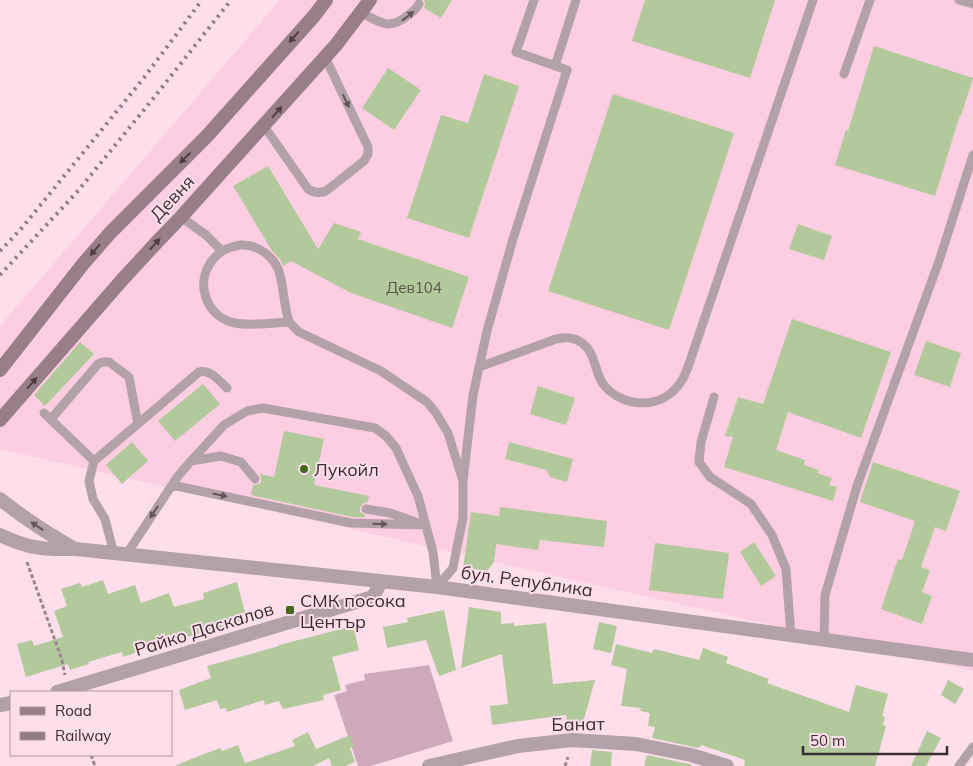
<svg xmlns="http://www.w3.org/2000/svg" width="973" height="766" font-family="Mulish,sans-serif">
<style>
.built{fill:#fdcee1}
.green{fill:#cfa9b9}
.building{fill:#b1c99b}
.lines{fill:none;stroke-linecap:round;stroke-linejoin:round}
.path{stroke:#9d858f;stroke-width:3;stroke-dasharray:4 2.5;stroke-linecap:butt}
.service{stroke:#b2a1a8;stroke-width:9}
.minor{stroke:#b2a1a8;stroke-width:14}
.tertiary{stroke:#b2a1a8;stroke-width:14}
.secondary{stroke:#977e89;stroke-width:14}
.rail{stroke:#917a84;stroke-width:4;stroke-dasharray:2.5 5;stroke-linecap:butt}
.oneway{fill:#65555c}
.oneway2{fill:#4d3c44}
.poi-dot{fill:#45661c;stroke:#fedeeb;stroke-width:2}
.labels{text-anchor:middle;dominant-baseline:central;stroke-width:4;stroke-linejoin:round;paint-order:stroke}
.number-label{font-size:15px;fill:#58534d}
.street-label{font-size:18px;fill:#3b2c33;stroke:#fedeeb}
.poi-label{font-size:18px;fill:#3b2c33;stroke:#fedeeb;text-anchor:start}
</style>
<rect width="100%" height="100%" fill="#fedeeb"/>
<!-- built -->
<path class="built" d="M280 0H973V671L0 449V326Z"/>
<!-- green -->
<path class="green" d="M429 665 453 741 371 766H358L334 695 347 691 345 685 365 680 364 674Z"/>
<!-- building -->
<path class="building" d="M424 0H452L441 18 424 8 425 3Z
M645 0H775L750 78 632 41Z
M874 46 973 78 961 116 960 115 935 196 835 165 846 130 848 131Z
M388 68 421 90 394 130 362 108Z
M484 74 519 86 469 238 407 218 441 115 468 123Z
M613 94 734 133 669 330 548 291Z
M268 166 318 249 334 223 361 232 358 239 469 277 452 328 351 293 291 261 283 266 280 259 272 251 233 186Z
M798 224 832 236 824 260 789 249Z
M792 319 891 352 861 438 788 412 776 450 805 460 804 465 819 470 817 473 832 478 829 485 837 487 833 501 724 467 733 437 725 436 738 397 763 404Z
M926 341 961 353 950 387 914 375Z
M80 342 94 354 45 406 34 395Z
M203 384 220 404 175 441 158 421Z
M538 386 575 398 566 425 530 414Z
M284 431 324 439 314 485 369 496 367 503H363L360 508V512L365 515V517H352L251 495 253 485 259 484 261 482V478L259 474 274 477Z
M132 442 148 461 122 484 106 465Z
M509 442 573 459 567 482 550 477 546 470 505 459Z
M873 462 960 491 946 531 935 527 921 567 930 570 922 592 932 596 922 624 881 609 898 559 902 560 915 521 860 502Z
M500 507 607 521 604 547 540 540 538 550 496 544 494 562 487 571 463 568 471 512 499 516Z
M754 542 776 576 761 586 740 552Z
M655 543 729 553 723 599 649 590Z
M103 580 108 594 135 585 141 603 169 593 174 607 204 599 203 593 237 582 247 620 155 646 123 657 122 652 88 662 89 664 70 670 68 664 26 677 17 644 32 640 34 646 63 637 54 611 67 606 61 589 80 583 82 587Z
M469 607 501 612V624L514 623V626L546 623 553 684 595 680 582 726 567 728 566 715 492 725 490 706 508 704 502 654 461 668Z
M444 610 456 670 439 676 426 640 387 648 383 627 408 622 407 618Z
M599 622 617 626 611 653 593 649Z
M353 626 359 650 332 657 341 690 323 695 324 700 283 709 279 701 265 705 264 700 227 712 226 708 220 709 217 700 185 710 179 690 211 678 207 666 279 646V645Z
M616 644 652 653 654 649 699 660 703 648 728 657 726 663 769 679 767 683 849 712 856 685 888 694 882 716 885 717 883 725 886 726 875 766H744L745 760 701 745 700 748 698 747V748L652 738 655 727 648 726 650 713 640 711 641 708 621 706 627 669 611 665Z
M948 680 964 689 955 704 941 695Z
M927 731 941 738 926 766H911Z
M308 732 316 749 350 735 354 746 350 748 355 762 345 766H332L329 758 313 766H176V765L220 748 222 751 238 745 245 763 295 746 292 740Z
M592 750 612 752 611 766H590Z
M647 755 689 764 692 765V766H644Z"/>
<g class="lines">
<!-- path -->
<path class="path" d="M27 562 62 660 65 675
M91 755 95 766
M565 766 568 757"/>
<!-- service -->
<path class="service" d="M959 0 973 4
M362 13C380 22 388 31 407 16 412 12 416 10 419 4
M555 66 576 0
M844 74 870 0
M264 126 308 189C314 193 319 194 326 191L364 161 368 154V147L325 57
M181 217 206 235 222 251C228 248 234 246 240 245 259 244 276 258 280 275 284 289 284 308 289 321 291 325 296 329 299 332L381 371 427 402 436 413 448 433 462 478
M222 251C217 255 212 259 209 265 196 287 208 318 235 323 250 326 273 323 289 322
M479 367 556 339C566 337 574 337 582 343 596 353 594 371 603 384 621 407 658 410 677 387 683 381 685 374 688 367L813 0
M714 397 701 442 699 462 710 477 751 504 772 535 786 569 791 636
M44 413 94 461
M51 419 98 364C101 362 104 361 109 362L129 377 138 424
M191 461 224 425 247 411 263 408 375 428 386 436 396 448 418 496 433 552 437 587
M172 485 351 523 426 525
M366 509 390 513 416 522
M114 554 105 519 93 499 89 481 94 461 199 372C211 369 219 381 227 388
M126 555 178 476 191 461 221 456 241 462 255 479
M437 587 453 568 457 547 463 518V481L473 395 487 331 513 239 567 70 516 52 534 0
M824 640 825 595 857 486 939 261 973 155
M959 766 973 747"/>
<!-- minor -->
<path class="minor" d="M429 766 518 746 572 740 636 744 691 755 727 766"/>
<!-- tertiary -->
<path class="tertiary" d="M0 499C24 518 48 534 75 549
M0 535C11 540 22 545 35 547 48 550 62 549 76 549L437 587 973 660
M57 692 373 597 381 582
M0 705 11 703"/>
<!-- secondary -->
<path class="secondary" d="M0 370 83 264 110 233 207 136 314 16 326 0
M0 420 122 280 157 242 181 217 336 45 370 0"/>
<!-- rail -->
<path class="rail" d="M0 251 21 229 143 79 202 0
M0 275 77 192 152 100 231 0"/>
</g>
<!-- one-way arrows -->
<defs><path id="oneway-solid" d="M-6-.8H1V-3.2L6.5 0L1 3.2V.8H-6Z" transform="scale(1.25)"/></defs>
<g class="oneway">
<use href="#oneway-solid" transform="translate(408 16) rotate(-38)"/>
<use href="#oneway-solid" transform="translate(346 101) rotate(65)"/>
<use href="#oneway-solid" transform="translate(220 495) rotate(12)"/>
<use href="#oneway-solid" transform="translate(154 512) rotate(124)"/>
<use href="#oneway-solid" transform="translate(380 524) rotate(2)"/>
<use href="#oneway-solid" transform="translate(37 526) rotate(-146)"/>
</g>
<g class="oneway2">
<use href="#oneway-solid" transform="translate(294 37) rotate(132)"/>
<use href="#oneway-solid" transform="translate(277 112) rotate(-48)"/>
<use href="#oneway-solid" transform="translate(185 158) rotate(136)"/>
<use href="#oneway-solid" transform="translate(155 244) rotate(-47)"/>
<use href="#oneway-solid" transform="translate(95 250) rotate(131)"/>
<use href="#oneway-solid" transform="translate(32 383) rotate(-49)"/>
</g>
<!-- markers -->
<g class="poi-dot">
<circle cx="304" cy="469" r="5"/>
<rect x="285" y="605" width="10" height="10" rx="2.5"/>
</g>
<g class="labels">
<!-- number labels -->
<g class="number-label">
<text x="414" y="287">Дев104</text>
</g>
<!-- street labels -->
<g class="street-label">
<text transform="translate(172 198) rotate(-47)">Девня</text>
<text transform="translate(527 581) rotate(8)">бул. Република</text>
<text transform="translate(204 629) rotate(-17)">Райко Даскалов</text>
<text transform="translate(578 724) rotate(-1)">Банат</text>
</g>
<!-- poi labels -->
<g class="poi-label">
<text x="314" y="469">Лукойл</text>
<text x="300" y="600">СМК посока<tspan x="300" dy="21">Център</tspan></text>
</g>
</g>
<!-- legend -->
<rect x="10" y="691" width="162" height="65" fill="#fedeeb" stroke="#b097a1"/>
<rect x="20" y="707" width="25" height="8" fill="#977e89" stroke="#b097a1"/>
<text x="55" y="716" font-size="15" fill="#3b2c33">Road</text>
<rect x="20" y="732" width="25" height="8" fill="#917a84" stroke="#b097a1"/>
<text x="55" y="741" font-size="15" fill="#3b2c33">Railway</text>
<!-- scale -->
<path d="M803 746v8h144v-8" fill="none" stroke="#3b2c33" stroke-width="2.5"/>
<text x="810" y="746" font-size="15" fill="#3b2c33" stroke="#fedeeb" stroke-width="4" paint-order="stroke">50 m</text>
</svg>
